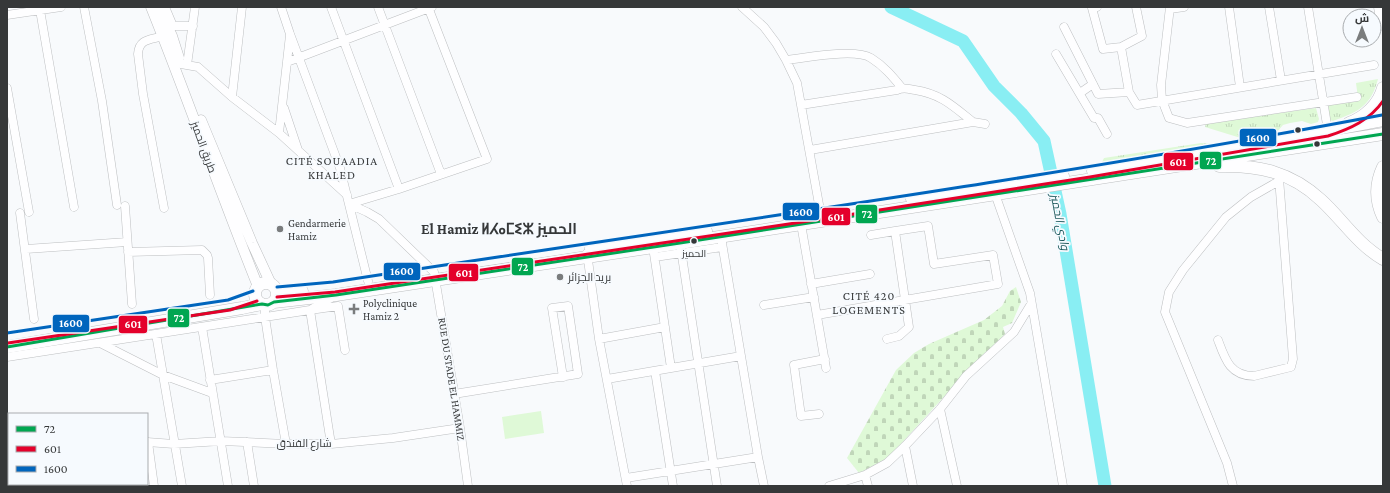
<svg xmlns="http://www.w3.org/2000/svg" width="1390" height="493" font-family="'Crimson Pro',Cairo,'Noto Sans Tifinagh',serif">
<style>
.grass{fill:url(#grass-tufts)}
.cemetery{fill:url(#cemetery-stones)}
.park{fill:#dff9d7}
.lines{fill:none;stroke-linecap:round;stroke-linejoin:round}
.river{stroke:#89eef3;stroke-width:13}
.minor-casing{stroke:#bdbfc1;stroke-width:9}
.major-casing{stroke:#bdbfc1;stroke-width:11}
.highway-casing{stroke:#bdbfc1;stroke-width:13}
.minor{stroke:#fefeff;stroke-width:8}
.major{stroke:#fefeff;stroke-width:10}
.highway{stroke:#fefeff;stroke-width:12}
.bus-1-casing{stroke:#f6fafe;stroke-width:6}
.bus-2-casing{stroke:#f6fafe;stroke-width:6}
.bus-3-casing{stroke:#f6fafe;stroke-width:6}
.bus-1{stroke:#00a651;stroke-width:3}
.bus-2{stroke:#e4002b;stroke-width:3}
.bus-3{stroke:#0065bd;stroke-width:3}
.bus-dot{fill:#363839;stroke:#f6fafe;stroke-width:1.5}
.poi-dot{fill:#7a7c7d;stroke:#f6fafe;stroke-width:1.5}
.labels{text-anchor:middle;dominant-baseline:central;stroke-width:3.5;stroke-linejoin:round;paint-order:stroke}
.bus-label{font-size:10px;fill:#363839;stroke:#f6fafe}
.street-label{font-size:11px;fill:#363839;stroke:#f6fafe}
.poi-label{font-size:11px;fill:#363839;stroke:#f6fafe;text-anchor:start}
.neighbourhood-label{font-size:12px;letter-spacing:1px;fill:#363839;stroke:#f6fafe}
.water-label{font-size:12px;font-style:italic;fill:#1b575a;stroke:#f6fafe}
.district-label{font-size:15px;font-weight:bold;fill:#363839;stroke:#f6fafe}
.line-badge{stroke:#f6fafe;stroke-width:1.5}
.badge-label{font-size:11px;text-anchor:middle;font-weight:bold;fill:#fff}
</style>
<defs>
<pattern id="grass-tufts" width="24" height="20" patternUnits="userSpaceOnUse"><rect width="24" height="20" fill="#dff9d7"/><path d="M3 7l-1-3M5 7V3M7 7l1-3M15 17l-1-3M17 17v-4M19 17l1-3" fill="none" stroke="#c0d6b9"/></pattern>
<pattern id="cemetery-stones" width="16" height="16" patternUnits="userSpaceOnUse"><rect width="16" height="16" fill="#dff9d7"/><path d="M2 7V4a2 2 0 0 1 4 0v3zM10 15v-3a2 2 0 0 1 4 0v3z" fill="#c0d6b9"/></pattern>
</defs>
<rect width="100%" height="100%" fill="#f8fafc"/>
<!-- grass -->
<path class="grass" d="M1378 79C1371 106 1358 112 1333 121L1329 120 1327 105 1358 98 1356 83Z
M1316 108 1319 119 1318 122 1311 124 1302 121 1290 123 1283 125 1276 133 1244 139 1205 127 1206 123Z
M1201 143 1215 144 1101 164 1104 158Z"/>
<!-- cemetery -->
<path class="cemetery" d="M1016 287 1021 302 1012 323 1003 327 1005 334 963 376 888 458 859 473 847 458 896 370 914 353 929 344 984 320 1002 306 1010 291Z"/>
<!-- park -->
<path class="park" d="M541 411 544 433 505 439 502 417Z"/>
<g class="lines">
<!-- river -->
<path class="river" d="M891 7 963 41 994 86 1021 113 1044 141 1060 214 1105 486"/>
<defs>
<path id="minor" d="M84 7 102 101 117 205
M165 7 173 26
M281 7 290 34 340 168 368 281
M331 7 399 189
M378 7 441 174
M742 7 764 27 776 43 786 60 797 83 822 221
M1097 7 1092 8 1103 49 1121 47 1129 92
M1170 7 1161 85 1162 100 1169 118 1187 123 1357 97
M1229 7 1240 87
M1269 7 1281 80
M1308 7 1328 131
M1170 9 1184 7
M40 10 74 207
M7 15 61 7
M166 26H193
M1064 27 1098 94 1129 92 1137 105 1374 65
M163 36C151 40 139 38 138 54L143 94 164 208
M1121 47 1142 36 1136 7
M1056 54 1094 118H1098L1107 134
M786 60C806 58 855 48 871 58 884 66 893 77 902 88
M287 62 432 7
M181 64 198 67 232 97 279 133 347 195
M187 65 195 7
M7 88 29 212
M1080 93 1093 84
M232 97 242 7
M801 105 897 90C904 87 908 89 915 90 941 94 953 106 973 122
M284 108 298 150
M279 133 290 35
M810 150 973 122 985 124
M994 191 1030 293 1063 486
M349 204 367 212 379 219 434 272 460 428 468 486
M349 204 399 189 487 159 428 7
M125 206 132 304
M20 213 34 319
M801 224 826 368
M871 235 895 231
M680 243 717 486
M653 247 671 368
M26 249 127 242
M128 252 202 250 207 255 208 258 210 295
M587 253 599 339 627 486
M655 257 722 247
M811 284 870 274
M265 305V317L273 370 286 444
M764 305 814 297
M817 315 998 284 993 255 934 264 928 226 895 231 909 327 899 336 887 339
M202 327 228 486
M156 334 182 486
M599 339 665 327
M1218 340C1225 359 1230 376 1254 376L1291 367 1293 359 1279 178
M100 343 163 375 212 393
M7 357 310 310 331 298
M655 371 673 486
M607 379 741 356
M210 380 273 370
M454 394 578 374 568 306 552 308 563 377
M940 409 957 486
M819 414 801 416 794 365 825 359
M7 424H9
M147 442 174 444 221 441 286 444H331L393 438 460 428
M148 442 154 486
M247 442 254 486
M331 444 310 310 338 306 345 350
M905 446 913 486
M758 457 764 486
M865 475 868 486
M7 477H9
M626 478 758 457 721 237
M108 484 109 486
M829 486 865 475 887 463 905 446 940 409 966 376 1014 332 1031 304
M1233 486 1227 463 1165 312 1169 292 1183 270 1226 217 1251 197 1279 181"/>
<path id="major" d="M151 7C188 99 220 192 257 284V288
M158 7 172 36 179 58
M201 120 252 243 271 284"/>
<path id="highway" d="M1380 7 1383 24
M1349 123C1365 117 1379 104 1383 88
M1219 166C1259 165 1291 172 1321 200 1342 219 1357 244 1383 259
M1383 167C1375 184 1375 200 1383 217
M1093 171 1277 140 1383 120
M912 199 1063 176
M591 248 706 231
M255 294a11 11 0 1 1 22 0a11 11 0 1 1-22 0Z
M277 292 302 291
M274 302 336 295 680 243 1383 134
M7 347 242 308 262 304"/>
</defs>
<!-- minor casing -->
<use href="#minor" class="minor-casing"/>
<!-- major casing -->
<use href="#major" class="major-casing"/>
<!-- highway casing -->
<use href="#highway" class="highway-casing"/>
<!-- minor -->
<use href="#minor" class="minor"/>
<!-- major -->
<use href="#major" class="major"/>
<!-- highway -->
<use href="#highway" class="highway"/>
<defs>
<path id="bus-1" d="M7 347 262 304 268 305 274 302 336 295 680 243 1383 134"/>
<path id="bus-2" d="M277 297 335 292 822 219 1090 177 1328 136C1350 129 1370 120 1383 101
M8 343 230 310 257 301"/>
<path id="bus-3" d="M277 287 333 282C683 228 1034 181 1382 115
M7 333 228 300 253 291"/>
</defs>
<!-- bus-1 casing -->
<use href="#bus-1" class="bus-1-casing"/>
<!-- bus-2 casing -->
<use href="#bus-2" class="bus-2-casing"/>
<!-- bus-3 casing -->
<use href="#bus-3" class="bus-3-casing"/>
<!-- bus-1 -->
<use href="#bus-1" class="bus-1"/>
<!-- bus-2 -->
<use href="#bus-2" class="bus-2"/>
<!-- bus-3 -->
<use href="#bus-3" class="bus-3"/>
</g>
<!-- markers -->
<g class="bus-dot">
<circle cx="1298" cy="130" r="3.5"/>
<circle cx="1317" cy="144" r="3.5"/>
<circle cx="694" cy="241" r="3.5"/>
</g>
<g class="poi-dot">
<circle cx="280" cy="229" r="4"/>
<circle cx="560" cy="277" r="4"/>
<path d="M352 303h4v4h4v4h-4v4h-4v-4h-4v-4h4z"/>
</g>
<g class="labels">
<!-- bus labels -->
<g class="bus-label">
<text x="694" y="253">الحميز</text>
</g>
<!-- street labels -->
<g class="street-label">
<text transform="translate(204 147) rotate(70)">طريق الحميز</text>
<text transform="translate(452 379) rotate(81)">RUE DU STADE EL HAMMIZ</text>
<text x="304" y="443">شارع الفندق</text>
</g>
<!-- poi labels -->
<g class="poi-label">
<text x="288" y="223">Gendarmerie<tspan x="288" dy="13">Hamiz</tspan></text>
<text x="568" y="277">بريد الجزائر</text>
<text x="363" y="303">Polyclinique<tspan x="363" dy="13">Hamiz 2</tspan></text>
</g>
<!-- neighbourhood labels -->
<g class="neighbourhood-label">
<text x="332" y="161">CITÉ SOUAADIA<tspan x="332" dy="14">KHALED</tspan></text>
<text x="869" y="296">CITÉ 420<tspan x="869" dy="14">LOGEMENTS</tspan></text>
</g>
<!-- water labels -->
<g class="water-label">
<text transform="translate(1060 222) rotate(79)">وادي الحميز</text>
</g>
<!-- district labels -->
<g class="district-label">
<text x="499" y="229">El Hamiz ⵍⵃⴰⵎⵉⵣ الحميز</text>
</g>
</g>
<g class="line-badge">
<rect x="1239" y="128" width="38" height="19" rx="4" fill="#0065bd"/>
<rect x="1199" y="151" width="23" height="19" rx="4" fill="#00a651"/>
<rect x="1163" y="152" width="31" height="19" rx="4" fill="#e4002b"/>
<rect x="782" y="202" width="38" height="19" rx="4" fill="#0065bd"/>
<rect x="855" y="204" width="23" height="20" rx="4" fill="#00a651"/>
<rect x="821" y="207" width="30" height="19" rx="4" fill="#e4002b"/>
<rect x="511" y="257" width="23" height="19" rx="4" fill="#00a651"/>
<rect x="383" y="262" width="38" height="19" rx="4" fill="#0065bd"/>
<rect x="448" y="263" width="31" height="19" rx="4" fill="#e4002b"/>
<rect x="167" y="308" width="23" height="20" rx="4" fill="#00a651"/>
<rect x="52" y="314" width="38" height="19" rx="4" fill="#0065bd"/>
<rect x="118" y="315" width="30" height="19" rx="4" fill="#e4002b"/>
</g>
<g class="badge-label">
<text x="1258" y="142">1600</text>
<text x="1211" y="165">72</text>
<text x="1178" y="166">601</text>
<text x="801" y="216">1600</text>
<text x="867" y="218">72</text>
<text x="836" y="221">601</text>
<text x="523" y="271">72</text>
<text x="402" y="275">1600</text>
<text x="464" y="277">601</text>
<text x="179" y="322">72</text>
<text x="71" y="327">1600</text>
<text x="133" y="328">601</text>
</g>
<!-- border -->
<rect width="1390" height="493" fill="none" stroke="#363839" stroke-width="16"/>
<!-- legend -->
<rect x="8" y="413" width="140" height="72" fill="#f6fafe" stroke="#a9acaf"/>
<rect x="16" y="426" width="20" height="6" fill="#00a651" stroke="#a9acaf"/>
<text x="44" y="433" font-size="12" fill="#363839">72</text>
<rect x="16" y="446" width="20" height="6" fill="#e4002b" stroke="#a9acaf"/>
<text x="44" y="453" font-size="12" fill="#363839">601</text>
<rect x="16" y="466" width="20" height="6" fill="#0065bd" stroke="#a9acaf"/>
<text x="44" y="473" font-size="12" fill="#363839">1600</text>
<!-- north arrow -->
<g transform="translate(1362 28)"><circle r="19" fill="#f6fafe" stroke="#a9acaf"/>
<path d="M0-3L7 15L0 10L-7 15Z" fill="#7a7c7d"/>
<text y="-6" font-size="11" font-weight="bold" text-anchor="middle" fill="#363839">ش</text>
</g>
</svg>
